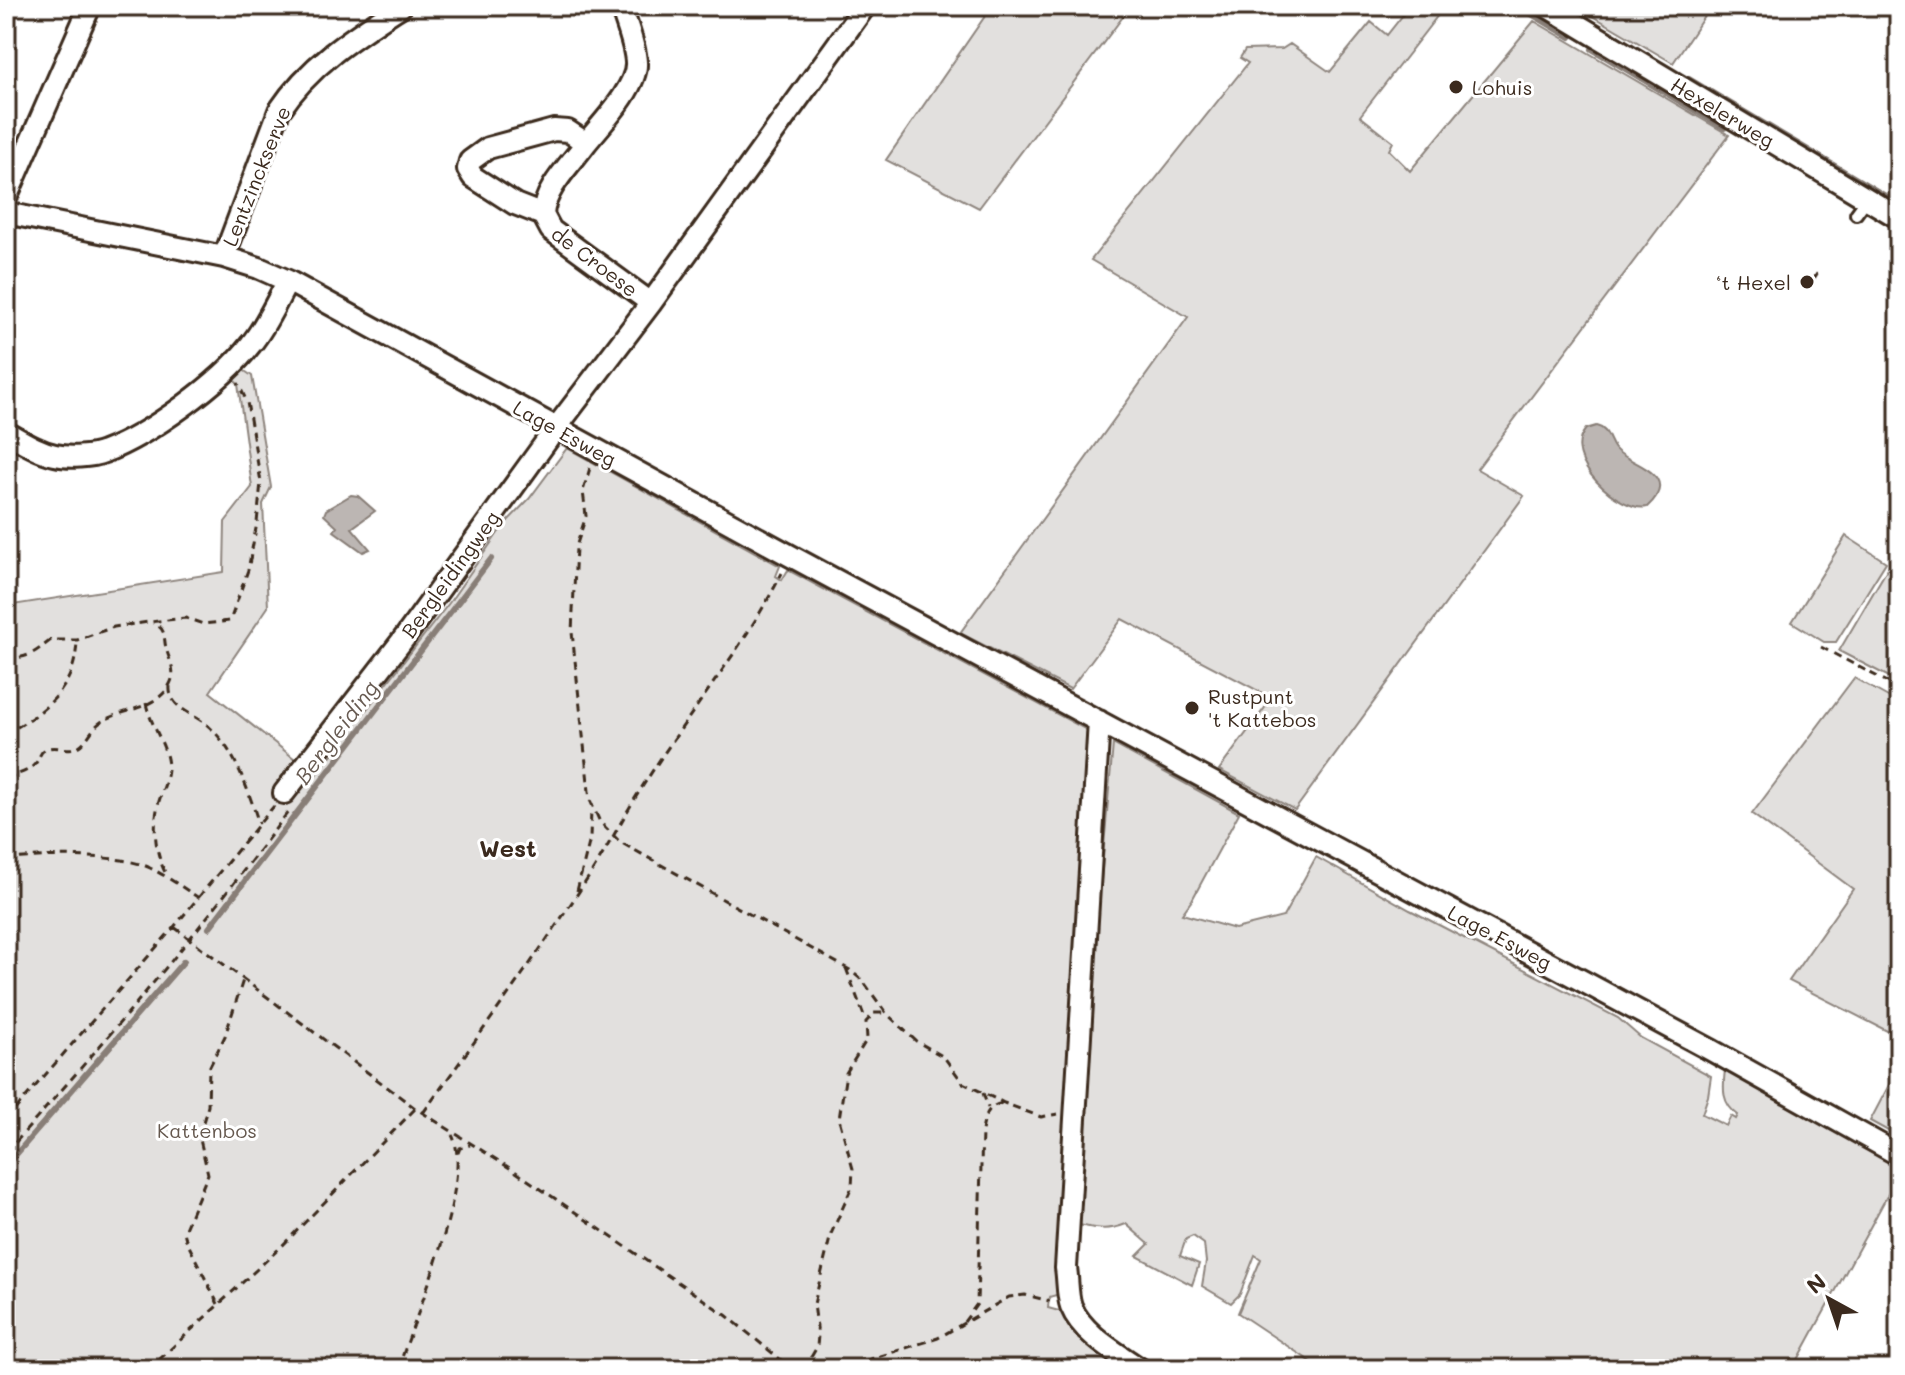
<svg xmlns="http://www.w3.org/2000/svg" width="1905" height="1375" font-family="Mali,sans-serif">
<style>
.green{fill:#e2e0de;stroke:#8e857e;stroke-width:2}
.water{fill:#bcb6b3;stroke:#887e77;stroke-width:2}
.lines{fill:none;stroke-linecap:round;stroke-linejoin:round}
.stream{stroke:#887e77;stroke-width:6}
.lane-casing{stroke:#3b2a1e;stroke-width:16}
.street-casing{stroke:#3b2a1e;stroke-width:26}
.path{stroke:#3b2a1e;stroke-width:3;stroke-dasharray:8 6;stroke-linecap:butt}
.lane{stroke:#fff;stroke-width:10}
.street{stroke:#fff;stroke-width:20}
.poi-dot{fill:#3b2a1e;stroke:#fff;stroke-width:3}
.labels{text-anchor:middle;dominant-baseline:central;stroke-width:6;stroke-linejoin:round;paint-order:stroke}
.poi-label{font-size:20px;fill:#3b2a1e;stroke:#fff;text-anchor:start}
.street-label{font-size:20px;fill:#3b2a1e;stroke:#fff}
.park-label{font-size:20px;fill:#65584e;stroke:#fff}
.water-label{font-size:22px;font-style:italic;fill:#685b52;stroke:#fff}
.quarter-label{font-size:24px;font-weight:bold;fill:#3b2a1e;stroke:#fff}
</style>
<rect width="100%" height="100%" fill="#fff"/>
<filter id="ink" filterUnits="userSpaceOnUse"><feTurbulence type="fractalNoise" baseFrequency=".0125" numOctaves="2"/><feDisplacementMap in="SourceGraphic" scale="16" xChannelSelector="R" yChannelSelector="G"/><feConvolveMatrix kernelMatrix="1 2 1 2 8 2 1 2 1" color-interpolation-filters="sRGB"/></filter>
<g filter="url(#ink)">
<!-- green -->
<path class="green" d="M992 6H1131L979 208 886 160Z
M1410 6H1445L1360 116 1393 142 1389 150 1410 171 1534 21 1729 135 1477 469 1524 496 1295 810 1219 770 1272 698 1122 619 1070 689 960 633 1188 317 1091 260 1248 63 1240 58 1245 50 1282 49 1290 44 1330 72 1371 22 1387 35Z
M1576 6H1711L1673 63Z
M236 365 252 376 271 487 263 504 268 607 210 692 295 759 289 768 308 785 449 603 503 526 529 499 567 448 780 566 776 576 782 580 788 570 1087 730 1059 1251 1060 1294 1049 1297 1048 1308 1066 1313 1136 1369H6V606L224 572 225 522 252 487 238 384 227 374Z
M1846 536 1886 562 1836 642H1824L1792 622Z
M1899 549V682L1839 651Z
M1854 678 1899 703V1037L1789 981 1853 889 1752 814Z
M1113 744 1239 813 1192 900 1182 914 1235 929 1283 917 1316 857 1410 910 1618 1018 1641 1038 1711 1076 1708 1096 1702 1114 1726 1126 1731 1116 1736 1119 1738 1115C1721 1103 1723 1088 1725 1069L1899 1167V1174L1793 1369H1322L1238 1313 1261 1259 1255 1255 1240 1294 1231 1303 1202 1286 1206 1262 1204 1244 1193 1236 1186 1239 1180 1256 1199 1264 1192 1285 1137 1256 1149 1244 1126 1224C1109 1231 1097 1229 1079 1225L1097 926Z
M1899 1066V1137L1870 1121Z"/>
<!-- water -->
<path class="water" d="M1596 426C1609 429 1608 440 1615 449 1627 464 1684 473 1647 507 1621 513 1559 459 1586 429Z
M351 495 358 496 375 511 352 528 370 549 363 552 334 531 337 527 324 515 326 510Z"/>
<g class="lines">
<!-- stream -->
<path class="stream" d="M1518 6 1570 37
M1592 49 1724 128
M1689 79 1899 204
M209 928 491 559
M6 1166 184 961"/>
<defs>
<path id="lane" d="M1856 214 1867 199"/>
<path id="street" d="M621 6C626 24 635 44 636 62 638 87 601 124 586 143L568 131 554 130 488 148 470 161 468 169 473 177 515 204 543 215 551 230 651 303
M1546 6 1899 218
M6 198 90 6
M6 213 224 257 259 268 288 281 789 555 1711 1050 1899 1155
M543 215C544 189 571 164 586 143
M224 257 279 111C310 64 355 36 401 6
M6 432C22 441 37 451 55 455 68 458 92 457 104 452 149 435 221 383 251 344 266 326 276 302 288 281
M1099 721 1066 1268C1068 1280 1067 1295 1071 1306 1082 1334 1117 1353 1140 1369
M284 793 405 637 556 428 651 303 865 6"/>
</defs>
<!-- lane casing -->
<use href="#lane" class="lane-casing"/>
<!-- street casing -->
<use href="#street" class="street-casing"/>
<!-- path -->
<path class="path" d="M1813 280 1818 272
M590 468 583 491 586 516 576 547 572 632 590 801
M1821 647 1899 688
M6 657C27 660 35 652 51 640H77L114 627 149 622 186 618 203 624 230 621 248 570 257 523 261 482 247 402 238 383
M170 686C168 707 192 713 206 724 235 748 248 790 259 824
M146 703C150 725 168 746 168 768 168 778 163 788 160 798 152 822 154 853 167 876
M6 736C15 727 27 722 37 714 63 694 76 673 77 640
M6 778C15 775 28 772 34 765 39 761 39 753 44 750 53 744 66 751 75 748 87 744 90 729 101 722 122 709 158 709 170 684 177 671 169 660 166 648 163 636 167 629 153 623
M590 800 600 822 620 842 850 970 863 981 886 1013 916 1041 944 1057 963 1083 1004 1103 1041 1117 1058 1114
M6 860C38 855 121 853 150 868 167 876 183 888 199 898
M577 891 590 839 591 809
M174 927 415 1108 516 1172 726 1315 792 1369
M846 968 866 1021
M983 1093 988 1108
M423 1113C480 1034 537 956 590 875 610 844 626 811 646 781 690 711 744 648 782 573
M6 1120 174 927 274 806
M6 1153C104 1043 200 931 288 812
M458 1153 460 1148 470 1145
M218 1304 186 1240 184 1231 208 1174 199 1135 208 1106 209 1068 225 1036 243 980
M964 1322 977 1304 982 1131C985 1116 987 1105 1004 1103
M149 1369 282 1246 415 1109
M398 1369C414 1320 475 1178 452 1135
M804 1369 817 1347 818 1335 814 1304 831 1234 852 1187 853 1169 839 1119 846 1073 867 1039 866 1022 874 1013H884
M839 1369 938 1338 1009 1297 1025 1295 1050 1301"/>
<!-- lane -->
<use href="#lane" class="lane"/>
<!-- street -->
<use href="#street" class="street"/>
</g>
</g>
<!-- markers -->
<g class="poi-dot">
<circle cx="1456" cy="87" r="8"/>
<circle cx="1807" cy="282" r="8"/>
<circle cx="1192" cy="708" r="8"/>
</g>
<g class="labels">
<!-- poi labels -->
<g class="poi-label">
<text x="1472" y="87">Lohuis</text>
<text x="1791" y="282" text-anchor="end">‘t Hexel</text>
<text x="1208" y="696">Rustpunt<tspan x="1208" dy="23">'t Kattebos</tspan></text>
</g>
<!-- street labels -->
<g class="street-label">
<text transform="translate(1723 112) rotate(31)">Hexelerweg</text>
<text transform="translate(256 176) rotate(-68)">Lentzinckserve</text>
<text transform="translate(595 261) rotate(37)">de Croese</text>
<text transform="translate(565 433) rotate(29)">Lage Esweg</text>
<text transform="translate(450 574) rotate(-54)">Bergleidingweg</text>
<text transform="translate(1500 937) rotate(28)">Lage Esweg</text>
</g>
<!-- park labels -->
<g class="park-label">
<text x="207" y="1130">Kattenbos</text>
</g>
<!-- water labels -->
<g class="water-label">
<text transform="translate(336 732) rotate(-53)">Bergleiding</text>
</g>
<!-- quarter labels -->
<g class="quarter-label">
<text x="508" y="847">West</text>
</g>
</g>
<!-- margin -->
<rect width="1905" height="1375" fill="none" stroke="#fff" stroke-width="32"/>
<rect x="16" y="16" width="1873" height="1343" fill="none" stroke="#3b2a1e" stroke-width="3" filter="url(#ink)"/>
<!-- north arrow -->
<g transform="translate(1829 1299) rotate(320)" stroke="#ffffff" stroke-width="6" paint-order="stroke">
<path d="M0-6L14 30L0 20L-14 30Z" fill="#3b2a1e"/>
<text y="-12" font-size="22" font-weight="bold" text-anchor="middle" fill="#3b2a1e">N</text>
</g>
</svg>
